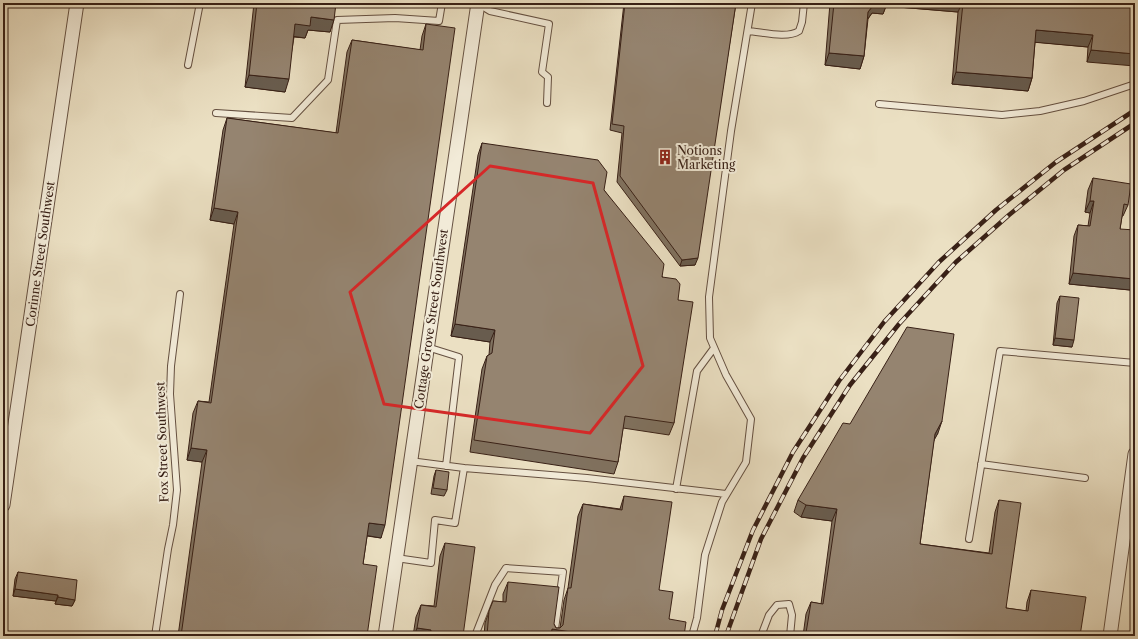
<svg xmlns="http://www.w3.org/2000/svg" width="1138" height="639" font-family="'Libre Caslon Text',serif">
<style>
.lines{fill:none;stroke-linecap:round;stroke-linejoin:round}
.lane-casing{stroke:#655041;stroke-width:8}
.street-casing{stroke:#655041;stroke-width:15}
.lane{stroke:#f2ebd8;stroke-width:6}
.street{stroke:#f2ebd8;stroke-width:13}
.rail-casing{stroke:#382016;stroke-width:4.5}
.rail{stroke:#f2ebd8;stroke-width:3;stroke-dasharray:9;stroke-linecap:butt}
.wall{fill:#807260;stroke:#382016}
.shaded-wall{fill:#685c4e;stroke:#382016}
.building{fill:#958470;stroke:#382016}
.marked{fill:none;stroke:#d62828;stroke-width:3;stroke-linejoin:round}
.labels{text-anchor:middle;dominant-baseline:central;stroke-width:4;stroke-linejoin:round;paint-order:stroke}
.poi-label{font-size:12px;fill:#382016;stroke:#f2ebd8;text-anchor:start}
.street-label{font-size:12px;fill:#382016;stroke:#f2ebd8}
</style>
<rect width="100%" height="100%" fill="#ebe0c3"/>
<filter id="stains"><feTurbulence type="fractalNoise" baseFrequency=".005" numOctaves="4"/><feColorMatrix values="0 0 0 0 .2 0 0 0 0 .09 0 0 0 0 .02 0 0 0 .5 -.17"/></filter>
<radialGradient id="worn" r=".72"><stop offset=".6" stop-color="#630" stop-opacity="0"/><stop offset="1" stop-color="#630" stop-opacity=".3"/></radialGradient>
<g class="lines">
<defs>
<path id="lane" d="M477 3 490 11 549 24 542 72 548 77 547 103
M748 31C762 32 787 39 799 31L802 22 804 3
M188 65 200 3
M879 104 1002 115 1040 111 1084 101 1135 84
M216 113 292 118 328 80 337 20 395 18 439 21 442 3
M427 347 459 357 446 466
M981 464 1085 478
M464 468 587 478 726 494
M676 489 697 371 714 348
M969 539 1000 351 1135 363
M396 558 431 563 435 520 455 523 464 468 410 461
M155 636 168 549 173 525 177 490 170 394 171 366 180 294
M475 636 495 585 506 568 563 572 554 636
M692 636 697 618 705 555 722 502 746 462 751 419 726 375 710 338 709 297 731 131 752 3
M761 636 769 615 777 605 789 604 792 615 790 636"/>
<path id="street" d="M3 505 77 3
M385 636 478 3
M1110 636 1135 454"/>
</defs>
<!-- lane casing -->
<use href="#lane" class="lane-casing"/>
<!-- street casing -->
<use href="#street" class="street-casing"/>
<!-- lane -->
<use href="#lane" class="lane"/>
<!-- street -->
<use href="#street" class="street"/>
<defs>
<path id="rail" d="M715 636 722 610 753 530 793 452 839 381 884 322 939 262 996 210 1056 162 1135 110
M726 636 761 539 803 458 850 385 899 324 956 262 1009 215 1064 170 1135 123"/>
</defs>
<!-- rail casing -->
<use href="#rail" class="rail-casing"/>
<!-- rail -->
<use href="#rail" class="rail"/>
</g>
<!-- wall -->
<path class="wall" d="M254 3H336L330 32 308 30 305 38 294 37 285 92 245 87Z
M624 3H736L695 265 680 266 617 182 622 133 610 130Z
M830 3H1135L1087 62 1088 47 1035 42 1032 78 1028 91 952 84 958 12 886 6 883 14 872 13 868 19 864 56 860 69 825 65Z
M426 24 381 538 367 536 363 564 367 636H178L202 462 187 460 193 413 198 401 209 402 234 224 210 220 223 130 227 118 336 133 347 52 352 40 420 50 422 36Z
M482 143 604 190 678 300 674 423 669 435 623 428 618 462 614 474 470 452 482 369 487 356 489 355 490 342 451 336 478 155Z
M1093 178 1128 205 1123 216H1122L1120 229 1130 290 1069 284 1074 236 1078 225 1088 226 1090 213 1085 212 1088 190Z
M1060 296 1072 347 1053 345 1057 303Z
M938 433 934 439 920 544 989 553 995 512 999 500 1006 608 1026 611 1027 602 1031 590 1080 636H803L806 614 811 602 821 604 832 521 801 517 794 512 798 500Z
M436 470 447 490 444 496 431 494 434 476Z
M624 496 659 590 669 619 684 636H484L485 623 493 601 503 602V594L508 582 554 624 556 628H560L564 600 568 588 578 516 583 504 620 509Z
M445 543 463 636H413L416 617 421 605 434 606 440 556Z
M18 572 75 600 72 606 55 604 56 601 13 596 15 579Z"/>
<!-- shaded-wall -->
<path class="shaded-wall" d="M875 3H962L958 12 886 6 883 14 872 13 864 24 868 12Z
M311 17 334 20 330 32 308 30 305 38 291 36 295 24Z
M1036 30 1093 35 1088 47 1032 42Z
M1091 50 1135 54V66L1087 62Z
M829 53 864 56 860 69 825 65Z
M956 72 1032 78 1028 91 952 84Z
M249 75 289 79 285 92 245 87Z
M1090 201H1094L1090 213 1085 212Z
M214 208 238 212 234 224 210 220Z
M698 258 695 265 680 266 682 260Z
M1073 273 1134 279 1130 290 1069 284Z
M455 324 495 330 490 342 451 336Z
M1055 338 1074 340 1072 347 1053 345Z
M942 421 938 433 931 446 935 434Z
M191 448 207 450 202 462 187 460Z
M806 505 837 509 832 521 801 517Z
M369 523 385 525 381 538 364 535Z
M15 589 58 595 56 601 13 596Z
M58 597 75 600 72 606 55 604Z
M417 628 431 630 429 636H414Z
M552 629 584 634V636H549Z"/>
<!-- building -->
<path class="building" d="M257 3H336L334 20 311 17 310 26 295 24 289 79 249 75Z
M625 3H736L698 258 682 260 620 176 624 126 612 124Z
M834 3H875L868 12 864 56 829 53Z
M963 3H1135V54L1091 50 1093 35 1036 30 1032 78 956 72Z
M426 24 455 28 385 525 369 523 363 564 377 566 367 636H181L207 450 191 448 198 401 211 403 238 212 214 208 227 118 338 133 352 40 423 50Z
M482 143 598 160 607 172 604 190 664 264 662 277 676 279 680 284 678 300 693 302 674 423 625 416 618 462 474 440 487 356 492 353 495 330 455 324Z
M1093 178 1131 184 1128 205 1124 204 1120 229 1135 230V268L1134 279 1073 273 1078 225 1090 226 1094 201H1090Z
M1060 296 1079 298 1074 340 1055 338Z
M907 327 954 334 942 421 935 434 920 544 992 554 999 500 1021 503 1006 608 1028 611 1031 590 1086 597 1080 636H811L806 633 811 602 823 604 837 509 806 505 798 500 843 423 850 424Z
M436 470 449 472 447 490 433 488Z
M624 496 672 502 659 590 673 592 669 619 686 622 684 636H584V634L552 629 551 636H487L489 611 493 601 506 602 508 582 559 587 554 624 556 628H560L563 625 568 588H571L583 504 622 510Z
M445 543 475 547 463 636H431V630L417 628 421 605 436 607Z
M18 572 77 580 75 600 58 597V595L15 589Z
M1132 632H1135V636H1131Z"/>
<!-- marked area -->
<path class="marked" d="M490 166 593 183 643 366 590 433 384 404 350 292Z"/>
<!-- icons -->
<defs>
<symbol id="building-bare" viewBox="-9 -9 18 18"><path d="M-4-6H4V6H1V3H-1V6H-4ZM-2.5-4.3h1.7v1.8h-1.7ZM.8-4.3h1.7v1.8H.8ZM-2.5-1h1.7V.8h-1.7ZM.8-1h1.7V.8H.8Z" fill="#8f2418" stroke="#f2ebd8" stroke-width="2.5" paint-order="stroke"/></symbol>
</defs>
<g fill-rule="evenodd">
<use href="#building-bare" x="654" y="146" width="22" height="22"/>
</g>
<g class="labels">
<!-- poi labels -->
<g class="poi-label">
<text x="677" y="150">Notions<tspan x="677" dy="14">Marketing</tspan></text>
</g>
<!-- street labels -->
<g class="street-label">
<text transform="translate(40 254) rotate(-82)">Corinne Street Southwest</text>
<text transform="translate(431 319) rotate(-82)">Cottage Grove Street Southwest</text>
<text transform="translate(162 442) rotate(-92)">Fox Street Southwest</text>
</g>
</g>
<!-- margin -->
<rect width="1138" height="639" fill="none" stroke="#ebe0c3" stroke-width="16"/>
<rect x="4" y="4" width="1130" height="631" fill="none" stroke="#382016" stroke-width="2"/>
<rect x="8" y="8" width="1122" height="623" fill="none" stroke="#382016"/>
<rect width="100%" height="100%" filter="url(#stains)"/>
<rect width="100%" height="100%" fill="url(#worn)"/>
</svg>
